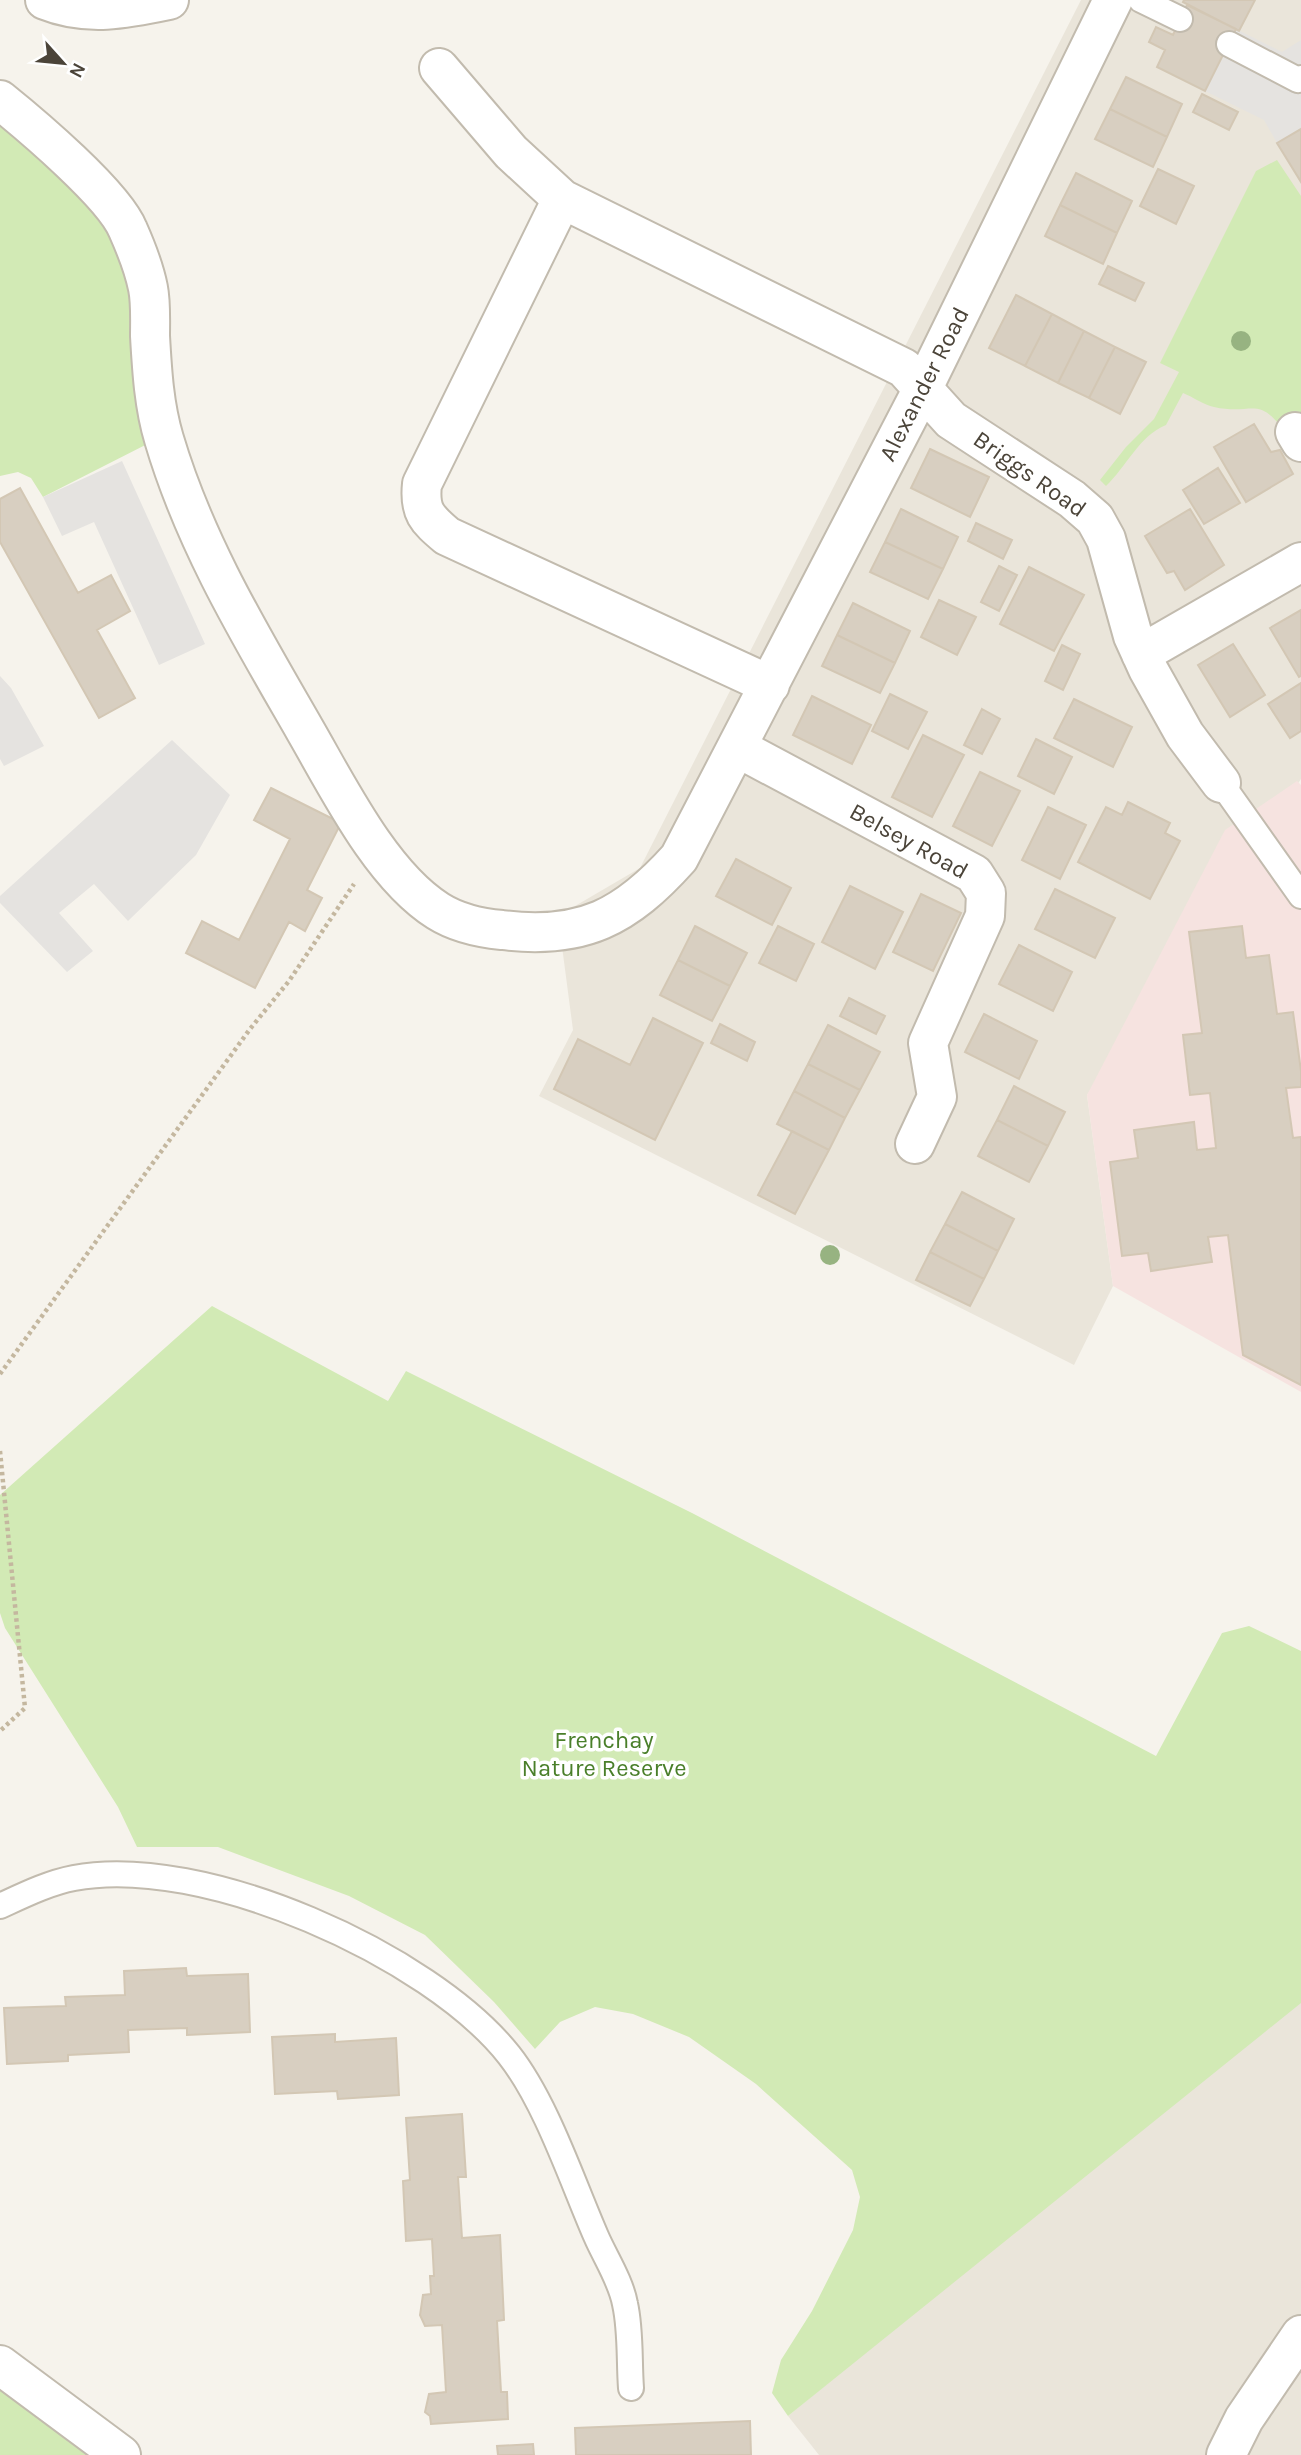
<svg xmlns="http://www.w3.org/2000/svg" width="1301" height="2455" font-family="Karla,sans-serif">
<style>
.residential{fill:#eae5da}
.medical{fill:#f6e3e0}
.green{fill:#d2eab5}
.parking{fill:#e5e3e0}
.building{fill:#d8cfc1;stroke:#d3c7b4;stroke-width:2}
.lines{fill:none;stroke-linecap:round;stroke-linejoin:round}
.service-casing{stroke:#c2bbae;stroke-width:28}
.minor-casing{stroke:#c2bbae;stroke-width:42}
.tertiary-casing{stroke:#c2bbae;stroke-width:42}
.path{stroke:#c4b79f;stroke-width:4.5;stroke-dasharray:3.5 3.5;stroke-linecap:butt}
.service{stroke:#fff;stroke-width:24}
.minor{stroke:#fff;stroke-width:38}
.tertiary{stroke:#fff;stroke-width:38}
.tree{fill:#97b381}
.labels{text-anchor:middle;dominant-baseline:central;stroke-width:7;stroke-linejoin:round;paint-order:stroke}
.street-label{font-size:24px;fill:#4b4439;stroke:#fff}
.park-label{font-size:24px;fill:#4a7f2a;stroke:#fff}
</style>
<rect width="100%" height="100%" fill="#f6f3ec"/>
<!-- residential -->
<path class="residential" d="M1081 0H1301V779L1087 1095 1113 1286 1074 1365 539 1096 573 1030 558 916 640 868Z
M1301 1992V2455H819L788 2416Z"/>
<!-- medical -->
<path class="medical" d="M1297 781 1301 785V1392L1113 1286 1087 1095 1225 830Z"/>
<!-- green -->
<path class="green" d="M0 100 110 202 163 436 43 497 31 478 18 472 0 476Z
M1277 160 1301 196V428L1287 435C1258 393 1254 416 1214 407 1204 405 1193 397 1183 393L1166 425C1139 436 1127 466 1106 486L1100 480 1126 447 1154 419 1179 372 1160 363 1256 171Z
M212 1306 388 1401 406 1371 692 1513 1156 1756 1222 1633 1249 1626 1301 1651V2003L788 2416 772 2393 781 2360 812 2311 853 2230 860 2197 852 2170 756 2084 689 2037 633 2014 595 2007 560 2022 535 2049 494 2002 425 1935 349 1896 218 1847H137L118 1807 5 1628 0 1613V1495Z
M0 2389 88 2455H0Z"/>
<!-- parking -->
<path class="parking" d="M1236 29 1282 52 1301 40V129L1277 143 1264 120 1205 91Z
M122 461 205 644 159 665 94 522 62 536 43 497Z
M0 676 11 688 44 746 4 766 0 759Z
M172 740 230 795 196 855 128 921 94 884 59 913 93 951 67 972 0 903V896Z"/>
<!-- building -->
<path class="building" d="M1184 0H1255L1239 31 1183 2Z
M1187 5 1236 29 1205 91 1157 67 1165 50 1149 42 1156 27 1173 35Z
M1126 77 1182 104 1167 137 1110 109Z
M1202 94 1238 112 1229 130 1193 112Z
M1110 109 1167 137 1153 167 1095 139Z
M1301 129V182L1277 143Z
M1158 169 1194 186 1176 224 1140 206Z
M1076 173 1132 201 1117 233 1060 205Z
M1060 205 1117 233 1103 264 1045 236Z
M1108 266 1144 283 1135 301 1099 284Z
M1016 295 1052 314 1025 366 989 348Z
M1052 314 1084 331 1058 383 1025 366Z
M1084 331 1115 347 1089 398 1058 383Z
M1115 347 1146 362 1120 414 1089 398Z
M1254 424 1271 452 1280 450 1293 474 1246 502 1214 447Z
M930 449 989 477 970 517 911 488Z
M1218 468 1240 503 1204 524 1183 490Z
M20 488 78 593 111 575 130 611 97 630 135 698 99 718 0 542V499Z
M901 509 958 537 943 569 885 542Z
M1190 509 1224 565 1185 590 1174 571 1167 573 1145 536Z
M976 523 1012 540 1003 559 968 541Z
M885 542 943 569 928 599 870 572Z
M999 566 1017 575 999 611 981 602Z
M1029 567 1084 595 1054 651 1000 624Z
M939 600 976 617 957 655 921 637Z
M853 603 910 631 895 663 837 635Z
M1301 610V676L1299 677 1270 628Z
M837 635 895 663 880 693 822 666Z
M1233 644 1265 695 1230 717 1198 665Z
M1062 645 1080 654 1063 690 1045 681Z
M1301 683V731L1290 738 1268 704Z
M890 694 927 712 908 749 872 731Z
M812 696 871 725 852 764 793 735Z
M1074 699 1132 727 1113 767 1054 738Z
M982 709 1000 719 982 754 964 745Z
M923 735 964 755 932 817 892 797Z
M1036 739 1072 757 1054 794 1018 776Z
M980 772 1020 791 992 846 953 826Z
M271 788 341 823 307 890 322 898 305 931 289 922 255 988 186 953 202 921 239 940 290 839 254 820Z
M1128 802 1170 823 1165 833 1180 841 1150 899 1078 862 1106 807 1122 815Z
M1048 807 1086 825 1060 879 1022 860Z
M736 859 791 888 772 925 716 896Z
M850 886 903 912 875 969 822 942Z
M1055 889 1115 918 1095 958 1035 929Z
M921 894 961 913 933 971 893 952Z
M695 926 747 953 730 986 678 960Z
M778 926 814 944 796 981 759 963Z
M1242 926 1246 958 1269 955 1277 1014 1293 1012 1301 1071V1087L1286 1088 1293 1138 1301 1137V1385L1243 1355 1228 1235 1208 1237 1212 1262 1151 1271 1148 1253 1122 1256 1110 1162 1138 1158 1134 1130 1194 1122 1197 1150 1216 1148 1210 1093 1190 1095 1183 1035 1202 1033 1189 932Z
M1019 945 1072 972 1053 1011 999 984Z
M678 960 730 986 712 1021 660 995Z
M849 998 885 1016 876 1034 840 1016Z
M984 1014 1037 1041 1019 1079 965 1052Z
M653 1018 703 1043 655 1140 554 1089 578 1039 630 1065Z
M720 1024 755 1042 747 1061 711 1043Z
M828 1025 880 1052 860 1090 808 1064Z
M808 1064 860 1090 845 1118 794 1091Z
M1014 1086 1065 1112 1048 1146 997 1120Z
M794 1091 845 1118 829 1150 777 1124Z
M997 1120 1048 1146 1029 1182 978 1156Z
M792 1131 829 1150 795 1214 758 1195Z
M962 1192 1014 1219 998 1251 945 1224Z
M945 1224 998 1251 984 1279 930 1252Z
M930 1252 984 1279 970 1306 916 1280Z
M186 1968 187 1976 248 1974 250 2032 187 2035V2028L128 2030 129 2052 68 2055V2061L7 2064 4 2008 66 2006 65 1997 125 1995 124 1971Z
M335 2034V2042L396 2038 399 2095 338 2099 337 2091 275 2094 272 2037Z
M462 2114 466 2177H458L462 2238 500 2235 504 2320 497 2321 501 2392H507L508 2419 431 2424 430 2416 425 2412 429 2394 446 2392 442 2325 425 2326 420 2315 423 2295 431 2294 430 2276H434L432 2239 406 2241 403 2181 410 2180 406 2118Z
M750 2421 751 2455H576L575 2428Z
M533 2444 534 2455H498L497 2446Z"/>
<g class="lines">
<defs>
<path id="service" d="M1141 0 1180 19
M1229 44 1298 80 1301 78
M1221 783 1301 896
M0 1906C24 1895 48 1883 74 1878 202 1853 430 1955 509 2055 546 2102 572 2181 596 2236 605 2257 621 2281 625 2304 631 2330 629 2361 631 2388"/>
<path id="minor" d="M45 0C87 17 126 9 169 0
M439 68 511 152 562 199 904 368 951 420 1072 499 1095 519 1106 539 1133 636 1148 669 1185 735 1221 783
M0 100C31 125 114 195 128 230 136 248 144 268 148 288 151 303 150 321 150 336 152 371 154 406 164 439 195 544 251 636 305 730 338 787 381 875 438 911 457 923 480 928 502 930 583 940 626 917 679 858L922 390 1113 0
M562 199 422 484C419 512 427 519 447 536L770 685
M1295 432 1301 442
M1141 654 1301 562
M738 748 974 874 986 893 985 916 928 1043 937 1097 915 1144
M1226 2455 1244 2419 1301 2335"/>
<path id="tertiary" d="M0 2365 121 2455"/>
</defs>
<!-- service casing -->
<use href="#service" class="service-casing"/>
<!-- minor casing -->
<use href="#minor" class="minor-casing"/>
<!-- tertiary casing -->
<use href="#tertiary" class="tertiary-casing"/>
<!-- path -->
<path class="path" d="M0 1374 250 1029 289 981 354 884
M0 1451 25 1708 0 1731"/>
<!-- service -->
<use href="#service" class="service"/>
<!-- minor -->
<use href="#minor" class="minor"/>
<!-- tertiary -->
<use href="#tertiary" class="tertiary"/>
</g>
<!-- trees -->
<g class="tree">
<circle cx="1241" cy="341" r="10"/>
<circle cx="830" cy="1255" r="10"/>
</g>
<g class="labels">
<!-- street labels -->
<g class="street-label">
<text transform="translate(924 384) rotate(-63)">Alexander Road</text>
<text transform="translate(1030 474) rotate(35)">Briggs Road</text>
<text transform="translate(909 841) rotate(29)">Belsey Road</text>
</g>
<!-- park labels -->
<g class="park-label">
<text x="604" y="1740">Frenchay<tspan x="604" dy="28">Nature Reserve</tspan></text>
</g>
</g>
<!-- north arrow -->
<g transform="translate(63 63) rotate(117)" stroke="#ffffff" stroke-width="5" paint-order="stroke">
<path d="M0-5L12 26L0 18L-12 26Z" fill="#4b4439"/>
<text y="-10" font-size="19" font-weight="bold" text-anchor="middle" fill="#4b4439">N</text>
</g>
</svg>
